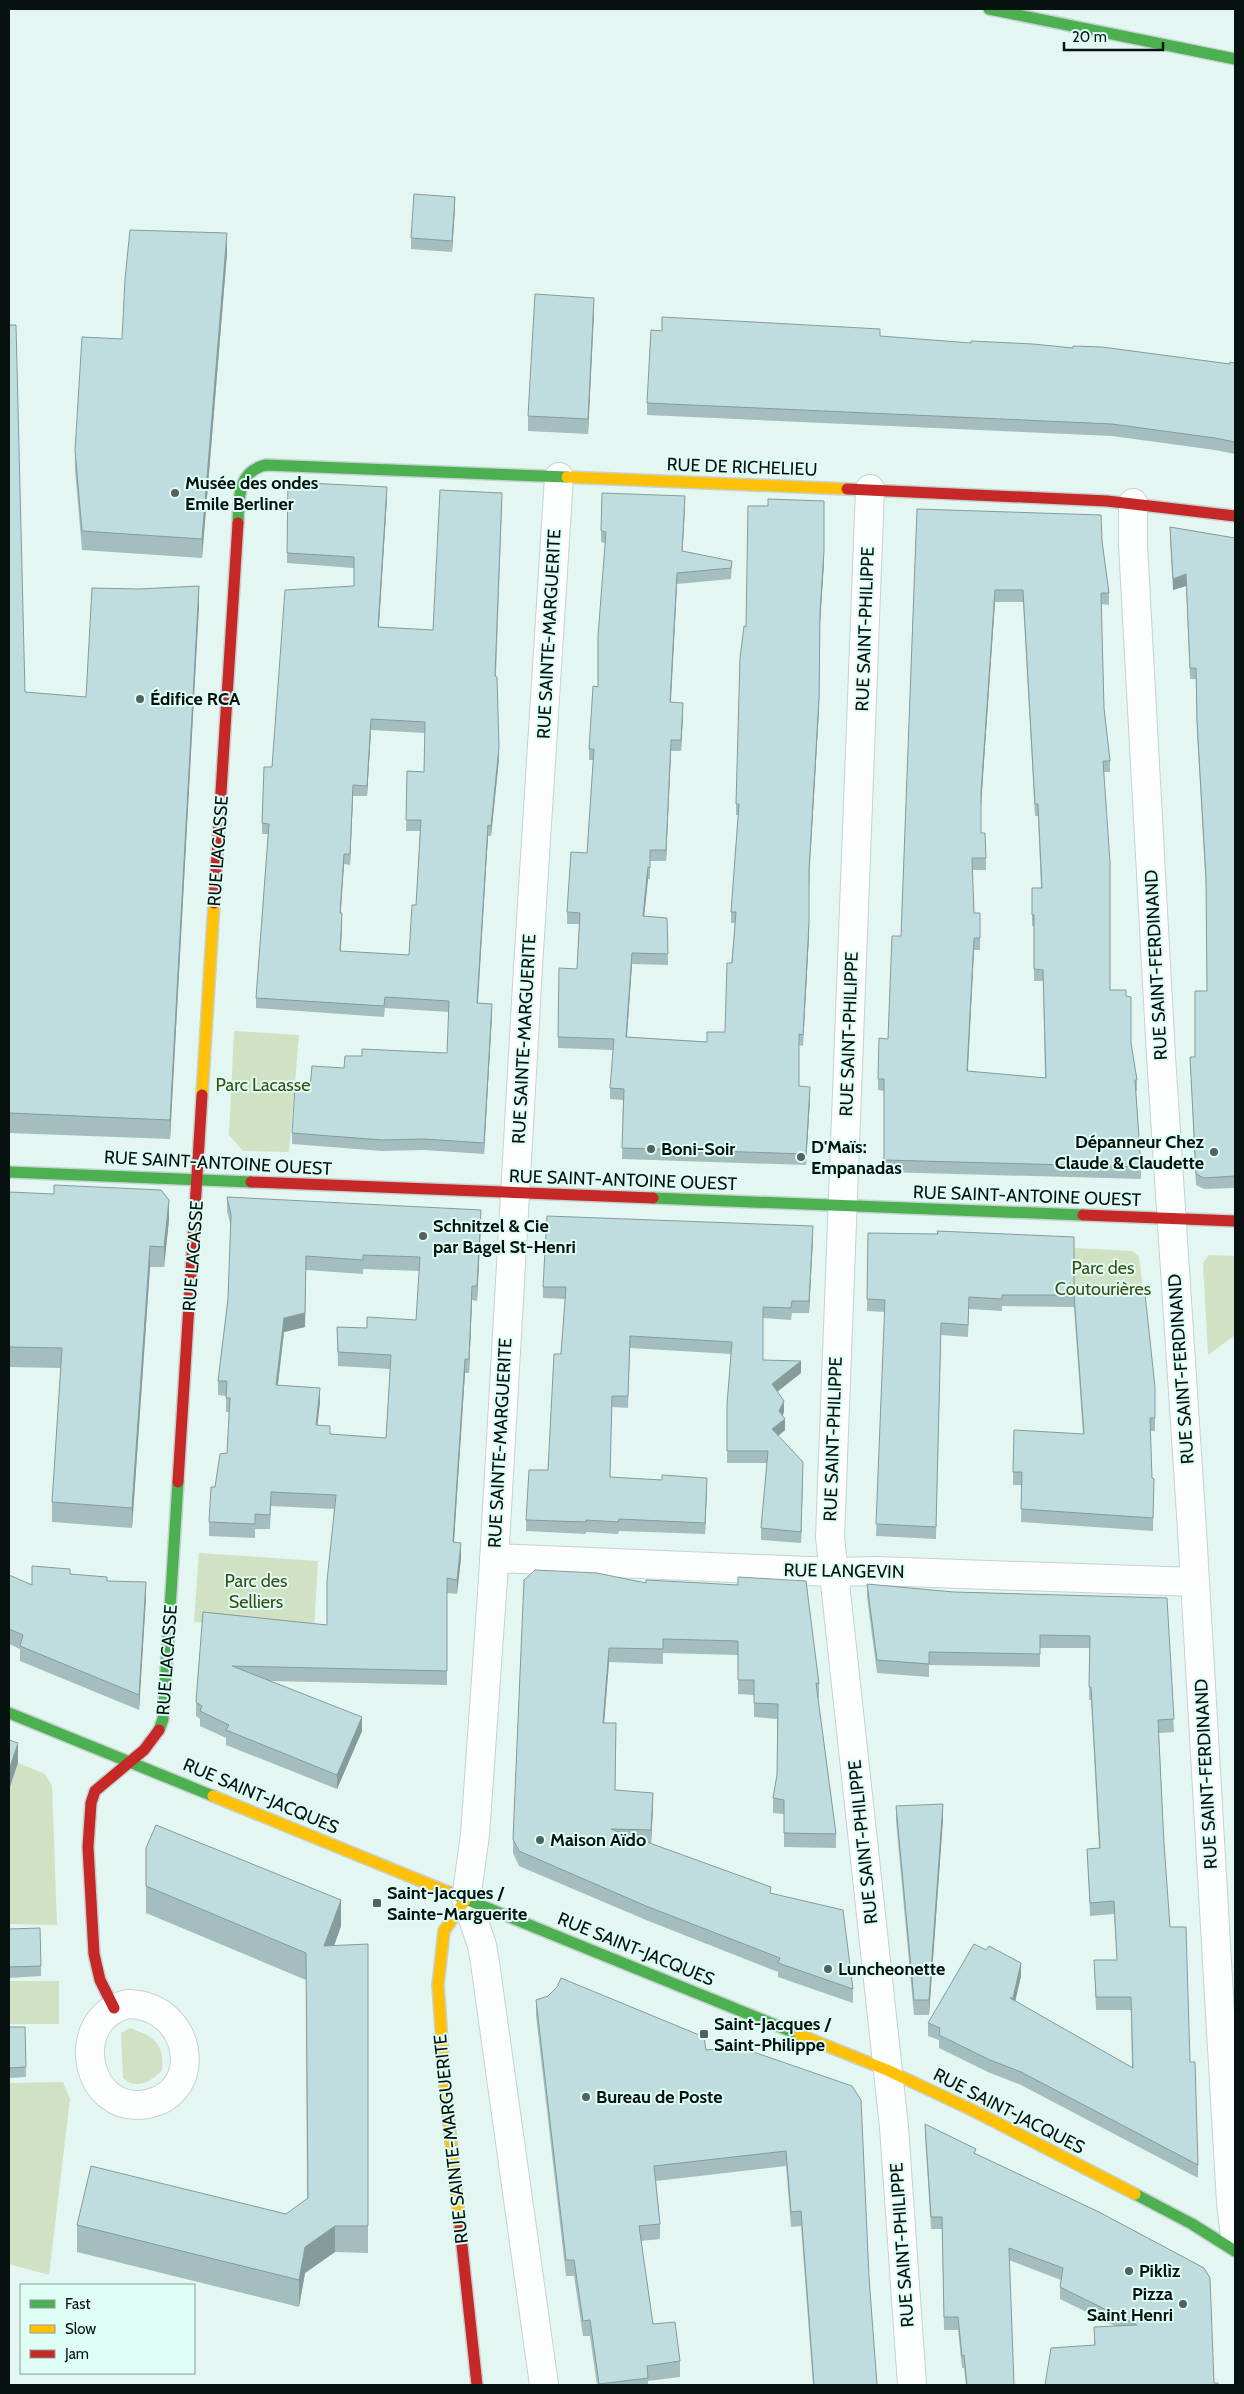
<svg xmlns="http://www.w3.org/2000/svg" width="1244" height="2394" font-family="Cabin,sans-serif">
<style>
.green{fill:#d1e1c4}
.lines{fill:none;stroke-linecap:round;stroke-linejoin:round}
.street-casing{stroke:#c5d3d0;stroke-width:30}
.fast-casing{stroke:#c5d3d0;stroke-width:14}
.slow-casing{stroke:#c5d3d0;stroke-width:14}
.jam-casing{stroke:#c5d3d0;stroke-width:14}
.street{stroke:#fbfefd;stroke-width:28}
.fast{stroke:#4caf50;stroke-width:11}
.slow{stroke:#ffc107;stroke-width:11}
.jam{stroke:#c62828;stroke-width:11}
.wall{fill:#a4bebf;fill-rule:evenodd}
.shaded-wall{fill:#869b9b}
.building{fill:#bfddde;stroke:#869b9b;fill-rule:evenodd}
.poi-dot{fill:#54625f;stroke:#ddfdf5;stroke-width:2}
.labels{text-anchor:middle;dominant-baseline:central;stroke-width:4;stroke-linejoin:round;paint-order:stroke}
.street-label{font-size:18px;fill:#071210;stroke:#ddfdf5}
.poi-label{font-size:18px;font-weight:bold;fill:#071210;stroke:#ddfdf5;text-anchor:start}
.park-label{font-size:18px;fill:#3f4c11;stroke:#ddfdf5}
</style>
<rect width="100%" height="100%" fill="#e4f6f2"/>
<!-- green -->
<path class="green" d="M234 1031 299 1035 289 1152 243 1151 229 1135Z
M1074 1248 1132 1251 1139 1256 1145 1307H1074Z
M1209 1255 1235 1256V1335L1208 1355 1203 1263Z
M199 1553 318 1561 314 1630 194 1622Z
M18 1763 45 1774 52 1786 57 1925 9 1924V1790Z
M9 1981H59V2024H9Z
M130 2028C153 2036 165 2043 162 2070 153 2081 135 2091 123 2078L121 2033Z
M63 2082 70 2099 49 2275 9 2264V2083Z"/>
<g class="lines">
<defs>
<path id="street" d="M870 489 830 1537 894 2127 912 2385
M1133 503V545L1161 1056 1192 1530 1231 2203 1235 2236
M494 1558 833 1572 876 1571 1195 1582
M128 2004C193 2005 206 2093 147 2104 85 2116 66 2018 128 2004Z
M544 2385 485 1963 482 1945 466 1899 475 1835 493 1579 528 967 559 477"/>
<path id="fast" d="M989 9 1235 59
M238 523C239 499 237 471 266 465L567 477
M9 1172 251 1182
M653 1198 1083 1215
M9 1713 213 1796
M159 1730 163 1719 178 1482
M448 1892 800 2035
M1135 2194 1192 2224 1235 2251"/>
<path id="slow" d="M567 477 847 489
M202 1095 214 903
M213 1796 448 1892
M800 2035 887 2070 970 2109 1135 2194
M460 2227 445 2086 438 1985 444 1931 466 1899"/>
<path id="jam" d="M847 489 1107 501 1235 516
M214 903 238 523
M251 1182 653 1198
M1083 1215 1235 1221
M178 1482 202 1095
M114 2008 100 1980 94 1954 88 1847 91 1803 95 1791 144 1750 159 1730
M460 2227 477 2385"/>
</defs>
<!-- street casing -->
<use href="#street" class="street-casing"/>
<!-- fast casing -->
<use href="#fast" class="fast-casing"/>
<!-- slow casing -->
<use href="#slow" class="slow-casing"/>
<!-- jam casing -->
<use href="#jam" class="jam-casing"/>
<!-- street -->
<use href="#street" class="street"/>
<!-- fast -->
<use href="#fast" class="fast"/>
<!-- slow -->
<use href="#slow" class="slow"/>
<!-- jam -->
<use href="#jam" class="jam"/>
</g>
<!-- wall -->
<path class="wall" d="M455 207 452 252 411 249V238Z
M227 253 202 558 82 550 75 470V451L122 339Z
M594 313 588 434 528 431V416Z
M9 325 25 692 86 697 199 605 170 1139 9 1133Z
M880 337 1230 364 1235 363V454L1215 450 1112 436 647 415V403Z
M288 482 387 498 379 627 433 630 502 503 496 676 499 759 491 836H488L478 1003 492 1015 484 1154 424 1150 382 1151 292 1144V1133L310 1089 344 1068 447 1053 449 1012 385 1008 384 1017 256 1008V998L268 834H262V823L272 767 354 586V568L287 563ZM371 730 425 733 424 772 407 771 406 831H420L416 905 409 955 341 951 342 924 340 913 344 864 350 865 353 796H367Z
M685 507 682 551 732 561 731 579 677 584 671 702 683 714 681 751H671L666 861H650V879H648L644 916 667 918 668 965 632 964 627 1037 707 1042 725 1032 735 923H731V912L738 815H736V804L746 627 824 562 820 623 819 709 809 881V935L803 1046 799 1045V1086L810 1098 806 1165 622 1159 623 1100 610 1099V1088L613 1050 558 1048V1037L577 969 579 924H567V912L587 853 593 760H589V749L598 687 605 543 601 542V531Z
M917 509 1102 541 1109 593V605L1101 604 1104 708 1110 761V772H1104L1110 990 1131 1043 1137 1080V1091H1136L1141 1167V1179L884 1172V1091L878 1090V1079L888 1039 901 936ZM995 602H1023L1035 816H1038L1041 888H1032V926H1034V981H1043L1045 1078 968 1071 974 950H980V938L974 913 972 870H986V858L981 833V805Z
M1170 527 1235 538V1188L1204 1189 1196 1185 1190 1057H1195L1207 991 1206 889 1197 733 1196 679H1190L1186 586 1173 590 1170 539Z
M9 1192 169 1220 164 1267H150L132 1528 52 1522V1502L61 1368 9 1367Z
M227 1197 481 1224 477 1301 472 1300 469 1373H465L457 1495 454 1542 461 1558 457 1594 447 1593V1685L270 1681 362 1731 337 1789 226 1745V1738L200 1726V1719L196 1716V1702L203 1612 327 1625 334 1509 271 1506 270 1529H255V1538L209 1536V1522L215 1487 227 1453 229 1412H226V1396L218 1395V1381L228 1299 231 1227 227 1211ZM363 1269 419 1271 416 1320 367 1328 337 1327 338 1366 390 1369 386 1438 330 1434 317 1425 320 1402 278 1385 284 1332 305 1327 306 1270 363 1274Z
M868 1233 1074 1294 1155 1387V1431H1150L1152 1478 1154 1479 1153 1531 1021 1522 1022 1485H1013V1472L1083 1434 1074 1307 1002 1306V1311L969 1309 968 1337 941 1335 936 1539 876 1536 885 1312 867 1311Z
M813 1238 809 1313H792L791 1320 763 1318V1360L801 1373 777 1391 784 1412 783 1415 785 1430 778 1436 803 1474 801 1543 761 1540V1528L767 1463H727V1404L731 1354 630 1348 628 1408 612 1407 610 1477 707 1489 705 1534 619 1531 618 1534 586 1532V1534L526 1531V1520L548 1470 561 1354 565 1299 543 1298V1287Z
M32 1566 70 1574 107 1581 146 1597 139 1710 20 1661V1649L9 1644V1575L32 1585Z
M524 1580 646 1583 819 1684V1698H818L836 1834V1848L784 1847V1814L773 1813V1798L777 1775V1719L754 1717V1695L738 1694V1655L663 1653V1664L609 1662 604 1723 616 1737 615 1790 653 1807 651 1843 771 1893 853 1989V2003L778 1977V1972L646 1920 519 1866 513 1853V1839Z
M867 1584 954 1592 1167 1598 1174 1732 1159 1733 1164 1844 1170 1927 1190 2062 1198 2165V2178L1021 2085 990 2073 939 2048V2040L928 2036V2023L1021 1976 1015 2001 1132 2068 1131 2010H1096L1094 1960H1117L1114 1914 1090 1916 1087 1849 1099 1848 1091 1700H1089L1090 1648H1040V1667L929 1665V1677L877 1673 867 1597Z
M896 1806 943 1819 929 2015H914L896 1821Z
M146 1848 341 1926 334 1946 368 1944V2253L335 2252 305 2273 299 2307 77 2252V2225L286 2214 307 2199 306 1980 146 1913Z
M9 1929 41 1966V1976L9 1978Z
M536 2000 706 2050 739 2047 869 2277 877 2385H813L801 2226 791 2227 786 2166 656 2181 660 2224V2239L641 2241 653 2324 680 2361V2377L648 2381V2385H597L590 2336H583L574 2276H566L536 2015Z
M9 2027H25L26 2077 9 2078Z
M925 2124 976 2154 1214 2383 1218 2385 1094 2345V2327L1115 2326 1060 2299V2287L1061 2280 1009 2260 1014 2385H966L964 2368H962L958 2330H944L942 2229H931L925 2136Z"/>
<!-- shaded-wall -->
<path class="shaded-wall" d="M455 197V207L452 252V241Z
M227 233V253L202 558V539Z
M594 298V313L588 434V419Z
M387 487V498L378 638V627Z
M685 496V507L682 562V551Z
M824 551V562L820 623 819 709 809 881V935L803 1046 820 612Z
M677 573V584L670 713V702Z
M1186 574V586L1173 590V579Z
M199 586V605L170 1139V1120Z
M995 590V602L981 805V793Z
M683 703V714L681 751V740Z
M371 719V730L367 796V786Z
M671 740V751L666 861V850Z
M499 748V759L491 836V826Z
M353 785V796L350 865V854Z
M488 825V836L477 1013V1003Z
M344 854V864L340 924V913Z
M648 867V879L643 927V916Z
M342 913V924L340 962V951Z
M974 938V950L967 1083V1071Z
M632 953V964L626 1048V1037Z
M492 1004V1015L484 1154V1143Z
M810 1087V1098L806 1165V1154Z
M169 1200V1220L164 1267V1247Z
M481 1210V1224L477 1301V1286Z
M813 1226V1238L809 1313V1301Z
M150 1246V1267L132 1528V1508Z
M306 1256 305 1327 284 1332 276 1399V1385L284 1318Z
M472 1286V1300L469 1373V1359Z
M465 1359V1373L453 1556V1542Z
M801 1361V1373L772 1396V1384Z
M320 1388V1402L316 1439V1425Z
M784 1401V1412L779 1422V1411Z
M785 1419V1430L772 1441V1429Z
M803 1462V1474L801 1543V1532Z
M707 1478V1489L705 1534V1523Z
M461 1543V1558L457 1594V1580Z
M146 1582V1597L139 1710V1695Z
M609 1648V1662L603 1737V1723Z
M362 1717V1731L337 1789V1775Z
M18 1743V1763L9 1790V1770Z
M653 1793V1807L651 1844V1830Z
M943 1804V1819L929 2015V2000Z
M341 1900V1926L324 1973V1946Z
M1021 1963V1976L1013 2011V1998Z
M335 2226V2252L305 2273 299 2307V2280L305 2247Z"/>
<!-- building -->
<path class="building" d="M414 194 455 197 452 241 411 238Z
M130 230 227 233 202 539 82 531 75 451 82 337 122 339 125 279Z
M535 294 594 298 588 419 528 416Z
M662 317 880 329V336L971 343V341L1033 344 1073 348V346L1102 347 1230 364V362L1235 363V442L1215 438 1112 424 647 403 651 330 662 331Z
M9 325H16L25 692 86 697 92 588 138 589 199 586 170 1120 9 1113Z
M288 482 387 487 378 627 433 630 440 490 502 493 495 676 497 677 499 748 491 826 488 825 477 1003 492 1004 484 1143 424 1139 382 1140 292 1133 295 1087 310 1089 312 1066 344 1068 345 1056H362V1049L447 1053 449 1001 385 997 384 1006 256 998 269 824 262 823 264 767H272L285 590 354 586V557L287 553ZM371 719 425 722 424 772 407 771 406 820H421L416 905H412L409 955 340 951 342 913H340L344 854H350L353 785 367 786Z
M602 493 685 496 682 551 732 561 731 568 677 573 670 702 683 703 681 740H671L666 850H650V868L648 867 643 916 667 918 668 954 632 953 626 1037 707 1042V1032H725L727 963H732L736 912H731L739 804H736L740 658 744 626 746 627 748 506H768V499L824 501V551L820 612 819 698 809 870V923L803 1035 799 1034V1086L810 1087 806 1154 622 1148 624 1089 610 1088 614 1039 558 1037 559 968 577 969 580 913 567 912 571 852 587 853 594 749H589L591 718 593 686 598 687V636L606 532 601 531Z
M917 509 1101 515 1102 541 1109 593H1101L1104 708 1110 761H1103L1110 862V990H1126V996L1131 997V1043L1137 1080H1135L1141 1167 884 1160V1079H878L879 1038 888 1039 892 936H901ZM995 590H1023L1035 804H1038L1042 888H1032V915H1034V969L1043 970 1046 1078 967 1071 974 938H980V913H974L972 858H986L985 833H981V793Z
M1170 527 1235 538V1176L1204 1178 1196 1174 1190 1057H1195V991H1207L1206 878 1197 721 1196 668H1190L1186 574 1173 579Z
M54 1185 161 1190 169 1200 164 1247 150 1246 132 1508 52 1502 62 1348 9 1347V1192L54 1194Z
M227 1197 481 1210 477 1286H472L469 1359H465L453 1542 461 1543 457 1580 447 1578V1671L232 1666 362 1717 337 1775 226 1730 229 1725 200 1711 202 1706 196 1702 203 1612 327 1625V1581L336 1495 271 1492 270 1515 255 1514V1524L209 1522 211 1487H215L220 1454 227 1453 230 1398H226L227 1381H218L228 1299 231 1215ZM363 1255 420 1257 416 1320 367 1317V1328L337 1327 338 1352 391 1355 386 1438 330 1434V1426L316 1425 320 1388 276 1385 284 1318 305 1313 306 1256 363 1260Z
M547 1216 813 1226 809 1301H792L791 1308 763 1307V1360L801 1361 772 1384 784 1401 779 1411 785 1419 772 1429 803 1462 801 1532 761 1528 768 1451H727V1404L732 1342 630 1336 628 1396H612L610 1477 662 1480V1475L707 1478 705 1523 619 1519 618 1522 586 1520V1522L526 1520 529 1470H548L554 1354H561L566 1287H543Z
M937 1231 1074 1237V1295H1002V1299L969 1297 968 1325 941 1323 936 1527 876 1524 885 1300 867 1299 868 1233 938 1234Z
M1074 1294H1145L1155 1387V1418H1150L1152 1478 1154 1479 1153 1518 1021 1509 1022 1472H1013L1014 1430 1084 1434Z
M32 1566 70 1569V1574L107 1577V1581L146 1582 139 1695 20 1646 23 1635 9 1629V1575L32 1585Z
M535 1570 597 1573 646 1583V1580L738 1585V1577L806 1581 819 1684 816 1683 836 1834 784 1833V1800L773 1798 777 1775 778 1704 754 1703V1680H738V1641L663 1639V1649L609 1648 603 1723H616L615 1790 653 1793 651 1830 611 1829 771 1887 770 1893 843 1910 853 1989 778 1963 780 1958 646 1906 519 1851 513 1839 524 1580Z
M867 1584 954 1592 1167 1598 1174 1719 1158 1720 1164 1844 1170 1927H1186L1190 2062H1195L1198 2165 1021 2072 990 2060 939 2035 940 2028 928 2023 974 1944 986 1950 989 1946 1021 1963 1013 1998H1010L1133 2068 1131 1997H1096L1094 1960H1117L1114 1901 1090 1903 1087 1849 1100 1848 1091 1687H1089L1090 1636 1040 1635V1654L929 1652V1664L877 1660Z
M9 1740 18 1743 9 1770Z
M943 1804 929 2000H914L896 1806Z
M156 1825 341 1900 324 1946 368 1944V2226H335L305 2247 299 2280 77 2225 91 2166 286 2214 308 2198 306 1953 146 1886V1848Z
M40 1928 41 1966 9 1967V1929Z
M561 1978 704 2037 706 2050 739 2047 852 2086 861 2100 869 2277 877 2385H814L801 2211 791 2212 786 2151 654 2166 660 2224 639 2226 653 2324 675 2322 680 2361 647 2366 648 2378 599 2384 590 2320 583 2321 574 2260H566L536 2000 548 1996 557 1987Z
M9 2027H25L26 2067 9 2068Z
M925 2124 976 2149 974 2153 1099 2212 1204 2268 1210 2278 1214 2383H1218V2385H1045L1051 2348 1095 2345 1094 2327 1137 2325 1060 2287 1063 2268 1009 2248 1014 2385H967L964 2355 962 2356 958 2317H944L942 2217H931Z"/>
<!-- markers -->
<g class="poi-dot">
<circle cx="175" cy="493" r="5"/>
<circle cx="140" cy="699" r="5"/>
<circle cx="651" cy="1149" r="5"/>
<circle cx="1214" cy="1152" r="5"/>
<circle cx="801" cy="1157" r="5"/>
<circle cx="423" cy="1236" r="5"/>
<circle cx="540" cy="1840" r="5"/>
<rect x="372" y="1898" width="10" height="10" rx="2.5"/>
<circle cx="828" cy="1969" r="5"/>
<rect x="699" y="2029" width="10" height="10" rx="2.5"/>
<circle cx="586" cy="2097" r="5"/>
<circle cx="1129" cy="2271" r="5"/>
<circle cx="1183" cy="2304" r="5"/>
</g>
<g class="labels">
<!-- street labels -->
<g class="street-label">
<text transform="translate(742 467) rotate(2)">RUE DE RICHELIEU</text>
<text transform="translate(865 629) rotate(-88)">RUE SAINT-PHILIPPE</text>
<text transform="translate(549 634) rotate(-87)">RUE SAINTE-MARGUERITE</text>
<text transform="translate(218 851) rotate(-86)">RUE LACASSE</text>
<text transform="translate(1156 965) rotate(-93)">RUE SAINT-FERDINAND</text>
<text transform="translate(849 1034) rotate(-88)">RUE SAINT-PHILIPPE</text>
<text transform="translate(524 1039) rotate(-87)">RUE SAINTE-MARGUERITE</text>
<text transform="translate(218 1163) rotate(3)">RUE SAINT-ANTOINE OUEST</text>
<text transform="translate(623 1180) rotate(2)">RUE SAINT-ANTOINE OUEST</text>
<text transform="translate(1027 1196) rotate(2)">RUE SAINT-ANTOINE OUEST</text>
<text transform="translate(193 1256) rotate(-86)">RUE LACASSE</text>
<text transform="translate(1181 1369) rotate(-94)">RUE SAINT-FERDINAND</text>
<text transform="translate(833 1439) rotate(-88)">RUE SAINT-PHILIPPE</text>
<text transform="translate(500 1443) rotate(-87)">RUE SAINTE-MARGUERITE</text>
<text transform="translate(844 1571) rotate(1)">RUE LANGEVIN</text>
<text transform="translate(167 1660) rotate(-86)">RUE LACASSE</text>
<text transform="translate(1206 1774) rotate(-93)">RUE SAINT-FERDINAND</text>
<text transform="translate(261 1796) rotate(23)">RUE SAINT-JACQUES</text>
<text transform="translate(863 1842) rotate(-96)">RUE SAINT-PHILIPPE</text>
<text transform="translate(636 1949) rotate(22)">RUE SAINT-JACQUES</text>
<text transform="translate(1009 2111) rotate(27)">RUE SAINT-JACQUES</text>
<text transform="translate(451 2139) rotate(-96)">RUE SAINTE-MARGUERITE</text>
<text transform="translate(902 2245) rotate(-94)">RUE SAINT-PHILIPPE</text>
</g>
<!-- poi labels -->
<g class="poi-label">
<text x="185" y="483">Musée des ondes<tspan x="185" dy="21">Emile Berliner</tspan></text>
<text x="150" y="699">Édifice RCA</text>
<text x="1204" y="1142" text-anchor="end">Dépanneur Chez<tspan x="1204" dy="21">Claude &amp; Claudette</tspan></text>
<text x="811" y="1147">D'Maïs:<tspan x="811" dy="21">Empanadas</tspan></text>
<text x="661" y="1149">Boni-Soir</text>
<text x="433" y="1226">Schnitzel &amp; Cie<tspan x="433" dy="21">par Bagel St-Henri</tspan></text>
<text x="550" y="1840">Maison Aïdo</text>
<text x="387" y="1893">Saint-Jacques /<tspan x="387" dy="21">Sainte-Marguerite</tspan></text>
<text x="838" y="1969">Luncheonette</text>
<text x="714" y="2024">Saint-Jacques /<tspan x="714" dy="21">Saint-Philippe</tspan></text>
<text x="596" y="2097">Bureau de Poste</text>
<text x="1139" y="2271">Piklìz</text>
<text x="1173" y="2294" text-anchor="end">Pizza<tspan x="1173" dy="21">Saint Henri</tspan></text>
</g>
<!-- park labels -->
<g class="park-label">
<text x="263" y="1085">Parc Lacasse</text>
<text x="1103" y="1268">Parc des<tspan x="1103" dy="21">Coutourières</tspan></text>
<text x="256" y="1581">Parc des<tspan x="256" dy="21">Selliers</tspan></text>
</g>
</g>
<!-- border -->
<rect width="1244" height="2394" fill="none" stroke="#071210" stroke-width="20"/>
<!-- legend -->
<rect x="20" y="2284" width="175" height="90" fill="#ddfdf5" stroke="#879f99"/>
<rect x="30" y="2300" width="25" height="8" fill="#4caf50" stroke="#879f99"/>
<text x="65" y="2309" font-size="15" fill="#071210">Fast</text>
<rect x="30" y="2325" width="25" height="8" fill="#ffc107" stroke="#879f99"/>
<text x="65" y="2334" font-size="15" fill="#071210">Slow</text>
<rect x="30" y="2350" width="25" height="8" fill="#c62828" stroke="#879f99"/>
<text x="65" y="2359" font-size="15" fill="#071210">Jam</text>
<!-- scale -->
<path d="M1064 42v8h99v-8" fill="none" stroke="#071210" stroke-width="2.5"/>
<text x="1072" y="42" font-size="15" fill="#071210" stroke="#ddfdf5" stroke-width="4" paint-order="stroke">20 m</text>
</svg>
